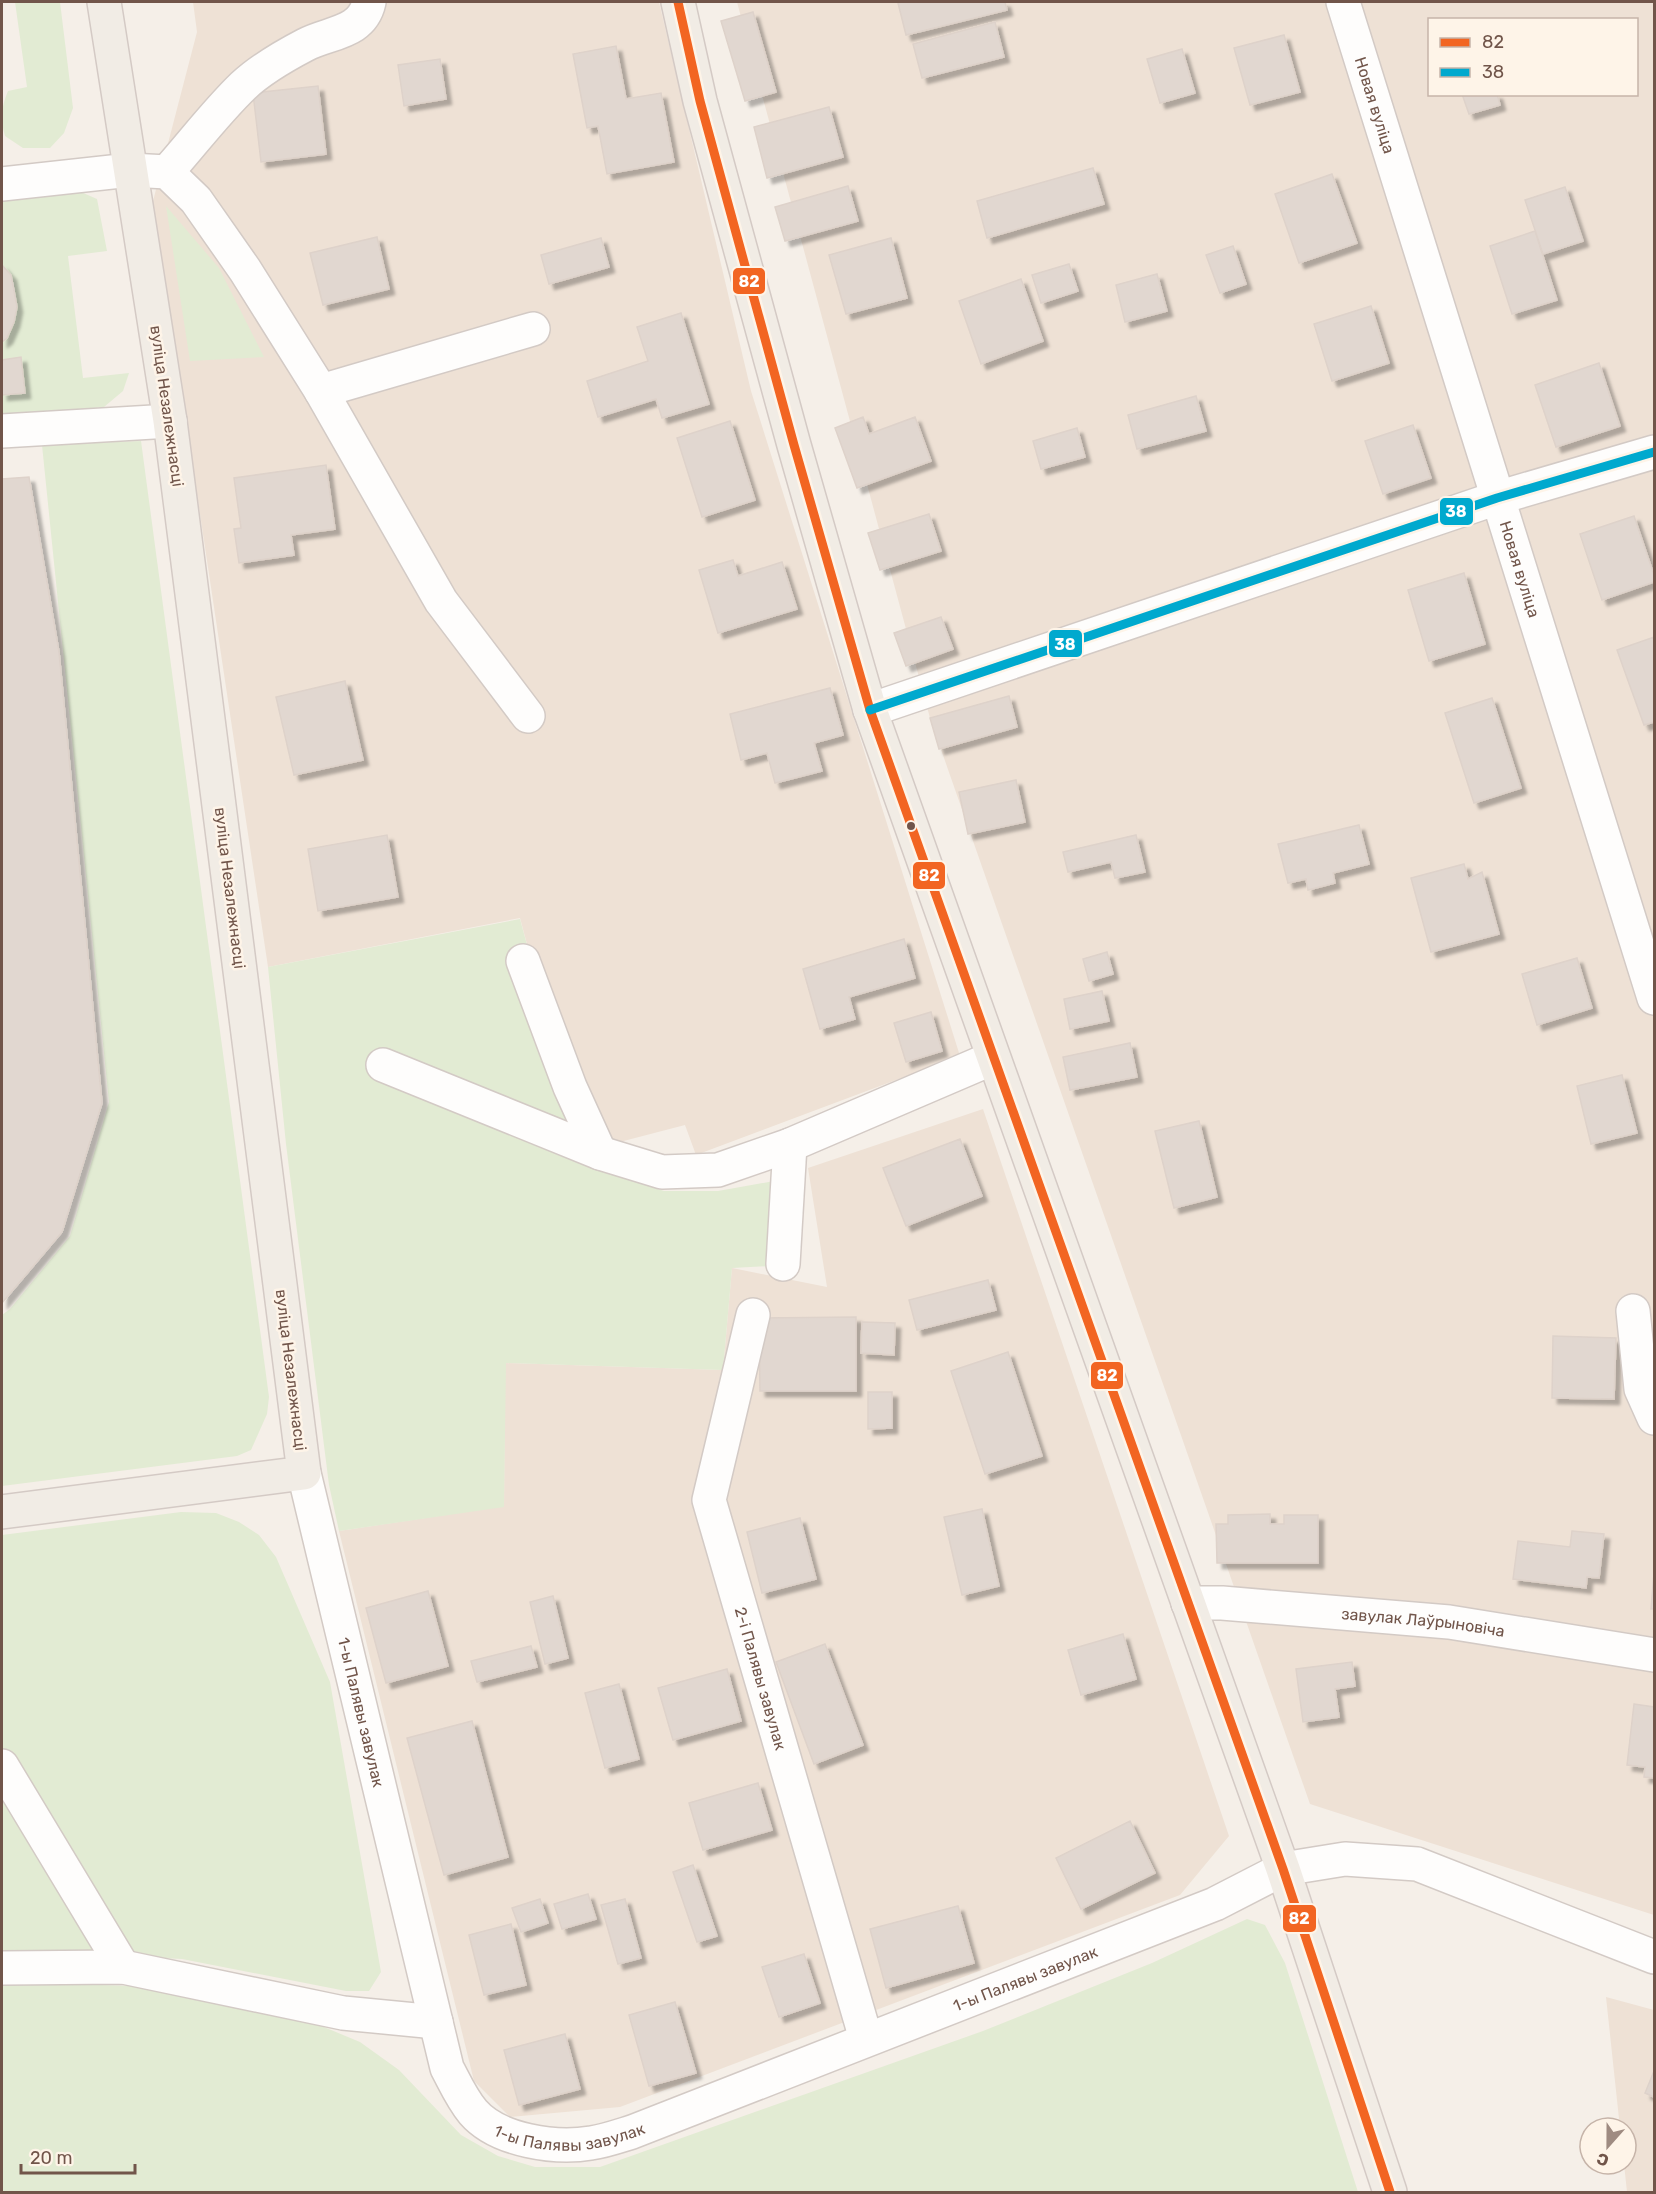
<svg xmlns="http://www.w3.org/2000/svg" width="1656" height="2194" font-family="Rubik,sans-serif">
<style>
.residential{fill:#eee1d5;fill-rule:evenodd}
.green{fill:#e2ebd3}
.building{fill:#e1d7d0;stroke:#ded2ca;stroke-width:1.5;filter:url(#shadow)}
.lines{fill:none;stroke-linecap:round;stroke-linejoin:round}
.minor-casing{stroke:#d3cac5;stroke-width:36}
.major-casing{stroke:#d4cac5;stroke-width:36}
.minor{stroke:#fefdfc;stroke-width:33}
.major{stroke:#f1ece5;stroke-width:33}
.bus-1-casing{stroke:#fef4e8;stroke-width:14}
.bus-2-casing{stroke:#fef4e8;stroke-width:14}
.bus-1{stroke:#f26522;stroke-width:9}
.bus-2{stroke:#00a9ce;stroke-width:9}
.bus-dot{fill:#71554a;stroke:#fef4e8;stroke-width:2}
.labels{text-anchor:middle;dominant-baseline:central;stroke-width:5;stroke-linejoin:round;paint-order:stroke}
.street-label{font-size:16px;fill:#71554a;stroke:#fef4e8}
.line-badge{stroke:#fef4e8;stroke-width:2}
.badge-label{font-size:16px;text-anchor:middle;font-weight:bold;fill:#fff}
</style>
<defs>
<filter id="shadow"><feDropShadow dx="5.5" dy="5.5" stdDeviation="1.5" flood-color="#0004"/></filter>
</defs>
<rect width="100%" height="100%" fill="#f5efe8"/>
<!-- residential -->
<path class="residential" d="M193 2H659L751 391 960 1056 696 1155 685 1125 612 1144 528 948 520 918 268 967 153 201 197 32Z
M737 2H1654V1915L1310 1804 930 718ZM1430 20H1636V94H1430Z
M983 1109 1229 1836 1180 1895 620 2107 510 2117 474 2081 339 1531 504 1506 505 1363 723 1370 732 1268 827 1287 808 1168Z
M1606 1997 1654 2010V2192H1627L1624 2164H1626V2128H1620Z"/>
<!-- green -->
<path class="green" d="M15 2H60L73 108 64 133 50 148H23L5 136C0 119 1 108 8 91L27 87Z
M81 192 97 199 107 251 68 256 83 378 129 373 123 391 104 407 29 414 2 413V342C17 330 19 293 11 276 9 272 5 268 2 265V201Z
M166 206 219 268 264 357 190 361Z
M141 441 269 1397 267 1414 251 1450 237 1456 2 1486V1315L10 1309 70 1236 109 1102 42 445Z
M520 919 586 1163 618 1176 664 1191H718L774 1181 771 1266 732 1268 723 1370 506 1363 504 1507 339 1531 329 1485 286 1144 268 967Z
M181 1512 216 1513 239 1522 259 1535 276 1557 330 1682 381 1972 369 1991H346L182 1959 2 1950V1535Z
M1247 1919 1265 1925 1285 1963 1358 2192H2V1982L134 1986 319 2025 360 2042 399 2070 461 2135 498 2156 535 2167H600L983 2031 1152 1963Z"/>
<!-- building -->
<path class="building" d="M902 2H1005L1007 10 906 35 898 3Z
M753 12 776 92 745 101 721 21Z
M995 22 1004 57 922 78 913 44Z
M1284 35 1300 92 1250 105 1234 48Z
M616 46 626 99 661 93 674 162 607 174 598 126 587 128 573 54Z
M1182 49 1195 93 1160 103 1147 59Z
M440 59 446 99 404 106 398 65Z
M318 86 326 154 261 162 253 93Z
M1462 94H1497L1500 105 1469 114Z
M829 107 843 157 767 178 754 127Z
M1093 168 1104 204 987 238 977 201Z
M1332 174 1357 243 1299 263 1275 194Z
M848 186 858 221 785 241 775 207Z
M1565 187 1583 241 1543 254 1525 200Z
M1535 231 1557 300 1512 314 1490 246Z
M377 237 389 289 323 305 310 253Z
M601 238 609 267 549 284 541 255Z
M891 238 907 298 846 314 829 255Z
M1233 246 1246 284 1220 293 1206 255Z
M1069 264 1078 291 1041 303 1032 275Z
M2 265 11 275 17 307 14 322 7 338 2 342Z
M1157 274 1167 311 1125 322 1116 285Z
M1021 279 1043 341 981 364 959 301Z
M1371 306 1389 363 1332 381 1314 324Z
M681 313 709 404 662 418 656 399 598 417 587 381 648 361 637 327Z
M21 357 25 393 2 395V360Z
M1599 363 1620 426 1556 447 1535 385Z
M1196 396 1206 431 1137 449 1128 415Z
M863 417 869 434 915 417 931 461 857 488 835 428Z
M730 421 755 500 702 517 677 438Z
M1413 425 1431 478 1383 494 1365 441Z
M1077 428 1085 457 1041 469 1033 441Z
M326 465 335 529 291 535 294 555 239 563 234 529 241 528 234 478Z
M29 477 59 652 102 1103 62 1232 2 1303V479Z
M929 514 941 551 880 570 868 533Z
M1634 516 1654 575V582L1602 600 1580 534Z
M733 560 738 576 782 562 797 609 718 633 699 570Z
M1464 573 1485 644 1429 661 1408 590Z
M941 617 953 649 906 666 894 633Z
M1654 637V722L1644 725 1617 650Z
M345 681 363 760 294 775 276 697Z
M830 688 843 735 814 743 822 771 775 783 767 753 741 760 730 714Z
M1009 696 1017 727 939 749 930 718Z
M1492 698 1521 788 1474 803 1445 713Z
M1016 780 1025 822 968 834 959 792Z
M1359 825 1369 864 1333 873 1335 883 1308 890 1306 879 1288 883 1278 844Z
M387 835 398 897 318 911 308 849Z
M1136 835 1145 872 1115 878 1111 862 1068 872 1063 852Z
M1464 864 1468 879 1482 872 1499 934 1431 952 1411 878Z
M904 939 915 978 849 997 855 1019 820 1029 803 969Z
M1107 952 1113 974 1089 981 1083 959Z
M1577 958 1592 1008 1537 1025 1522 974Z
M1102 991 1109 1021 1070 1029 1064 999Z
M931 1012 942 1051 906 1062 894 1023Z
M1130 1043 1137 1077 1070 1090 1063 1057Z
M1622 1075 1637 1133 1591 1144 1577 1086Z
M1199 1121 1217 1197 1174 1208 1155 1131Z
M960 1139 982 1196 906 1226 883 1168Z
M988 1280 996 1310 917 1330 909 1300Z
M856 1317V1391H760L759 1318Z
M862 1322 895 1323 894 1355 861 1353Z
M1553 1336 1616 1338 1614 1399 1552 1398Z
M1008 1352 1042 1456 985 1474 951 1371Z
M868 1392H892V1428L868 1429Z
M982 1509 999 1586 962 1595 944 1517Z
M1270 1514V1524H1284V1515H1318V1563H1217L1216 1524H1228V1515Z
M800 1518 816 1579 762 1593 747 1532Z
M1572 1531 1604 1534 1599 1578 1587 1577 1586 1588 1513 1579 1518 1541 1570 1547Z
M1654 1573V1609H1651Z
M428 1591 448 1666 386 1683 366 1608Z
M553 1596 568 1658 545 1664 530 1602Z
M1123 1634 1136 1679 1081 1695 1068 1650Z
M825 1644 863 1745 814 1764 776 1662Z
M531 1646 537 1667 477 1682 471 1661Z
M1352 1662 1355 1686 1335 1689 1339 1717 1303 1722 1296 1669Z
M727 1669 741 1721 673 1740 658 1688Z
M619 1684 639 1759 605 1768 585 1693Z
M1634 1704 1654 1707V1778L1644 1777 1645 1767 1627 1765Z
M472 1721 508 1857 444 1875 407 1738Z
M758 1783 772 1830 703 1850 689 1803Z
M1130 1821 1155 1873 1081 1909 1056 1858Z
M693 1865 717 1936 697 1942 673 1872Z
M588 1894 596 1919 562 1929 554 1904Z
M540 1899 548 1923 521 1932 512 1908Z
M625 1899 641 1958 618 1964 601 1905Z
M958 1906 974 1963 886 1988 870 1929Z
M511 1924 526 1985 484 1995 469 1935Z
M804 1954 820 2003 779 2017 762 1967Z
M675 2002 696 2073 649 2086 629 2015Z
M565 2034 580 2089 519 2105 504 2050Z
M1654 2071V2097L1645 2093Z"/>
<g class="lines">
<defs>
<g id="minor">
<path id="s1" d="M1343 2 1654 998"/>
<path d="M167 172C192 144 216 112 243 86 260 70 284 56 305 45 329 32 362 34 369 2"/>
<path d="M2 184 130 170 167 172 196 200 245 270 321 391 441 601 528 716"/>
<path d="M321 391 533 329"/>
<path d="M2 431 170 421"/>
<path d="M870 710 1497 498 1654 452"/>
<path d="M523 961 570 1087 600 1153"/>
<path d="M383 1065 600 1153 662 1172 718 1170 790 1145 993 1058"/>
<path d="M783 1264 790 1145"/>
<path d="M1633 1311 1641 1389 1654 1418"/>
<path id="s2" d="M753 1315 709 1500 866 2039"/>
<path id="s3" d="M304 1473 447 2068C455 2083 462 2099 473 2112 498 2141 556 2149 591 2143 605 2141 619 2136 632 2132L1215 1904 1283 1869 1345 1859 1417 1864 1654 1957"/>
<path id="s4" d="M1188 1603H1222L1449 1622 1654 1655"/>
<path d="M2 1766 123 1967"/>
<path d="M2 1968 123 1967 343 2013 436 2022"/>
</g>
<path id="major" d="M678 2 700 101 794 445 870 710 1283 1869 1390 2192
M2 1512 304 1473 170 421 104 2"/>
</defs>
<!-- minor casing -->
<use href="#minor" class="minor-casing"/>
<!-- major casing -->
<use href="#major" class="major-casing"/>
<!-- minor -->
<use href="#minor" class="minor"/>
<!-- major -->
<use href="#major" class="major"/>
<defs>
<path id="bus-1" d="M678 2 700 101 794 445 870 710 1283 1869 1390 2192"/>
<path id="bus-2" d="M870 710 1497 498 1654 452"/>
</defs>
<!-- bus-1 casing -->
<use href="#bus-1" class="bus-1-casing"/>
<!-- bus-2 casing -->
<use href="#bus-2" class="bus-2-casing"/>
<!-- bus-1 -->
<use href="#bus-1" class="bus-1"/>
<!-- bus-2 -->
<use href="#bus-2" class="bus-2"/>
</g>
<!-- markers -->
<circle class="bus-dot" cx="911" cy="826" r="5"/>
<g class="labels">
<!-- street labels -->
<g class="street-label">
<text stroke="none"><textPath href="#s1" startOffset="108">Новая вуліца</textPath></text>
<text transform="translate(167 406) rotate(82)">вуліца Незалежнасці</text>
<text stroke="none"><textPath href="#s1" startOffset="594">Новая вуліца</textPath></text>
<text transform="translate(230 888) rotate(83)">вуліца Незалежнасці</text>
<text transform="translate(291 1370) rotate(83)">вуліца Незалежнасці</text>
<text stroke="none"><textPath href="#s4" startOffset="236">завулак Лаўрыновіча</textPath></text>
<text stroke="none"><textPath href="#s2" startOffset="376">2-і Палявы завулак</textPath></text>
<text stroke="none"><textPath href="#s3" startOffset="246">1-ы Палявы завулак</textPath></text>
<text stroke="none"><textPath href="#s3" startOffset="1254">1-ы Палявы завулак</textPath></text>
<text stroke="none"><textPath href="#s3" startOffset="768">1-ы Палявы завулак</textPath></text>
</g>
</g>
<g class="line-badge">
<rect x="732" y="267" width="34" height="28" rx="6" fill="#f26522"/>
<rect x="1439" y="497" width="35" height="29" rx="6" fill="#00a9ce"/>
<rect x="1048" y="629" width="35" height="29" rx="6" fill="#00a9ce"/>
<rect x="912" y="861" width="34" height="29" rx="6" fill="#f26522"/>
<rect x="1090" y="1361" width="34" height="29" rx="6" fill="#f26522"/>
<rect x="1282" y="1904" width="35" height="29" rx="6" fill="#f26522"/>
</g>
<g class="badge-label">
<text x="749" y="287">82</text>
<text x="1456" y="517">38</text>
<text x="1065" y="650">38</text>
<text x="929" y="881">82</text>
<text x="1107" y="1381">82</text>
<text x="1299" y="1924">82</text>
</g>
<!-- border -->
<rect width="1656" height="2194" fill="none" stroke="#71554a" stroke-width="6"/>
<!-- legend -->
<rect x="1428" y="18" width="210" height="78" fill="#fef4e8" stroke="#c6b4a9" stroke-width="1.5"/>
<rect x="1440" y="38" width="30" height="9" fill="#f26522" stroke="#c6b4a9" stroke-width="1.5"/>
<text x="1482" y="48" font-size="18" fill="#71554a">82</text>
<rect x="1440" y="68" width="30" height="9" fill="#00a9ce" stroke="#c6b4a9" stroke-width="1.5"/>
<text x="1482" y="78" font-size="18" fill="#71554a">38</text>
<!-- north arrow -->
<g transform="translate(1608 2146) rotate(201)"><circle r="28" fill="#fef4e8" stroke="#c6b4a9" stroke-width="1.5"/>
<path d="M0-4.5L10 22L0 15L-10 22Z" fill="#9f8b81"/>
<text y="-9" font-size="16" font-weight="bold" text-anchor="middle" fill="#71554a">С</text>
</g>
<!-- scale -->
<path d="M21 2164v9h114v-9" fill="none" stroke="#71554a" stroke-width="3"/>
<text x="30" y="2164" font-size="18" fill="#71554a" stroke="#fef4e8" stroke-width="4.5" paint-order="stroke">20 m</text>
</svg>
